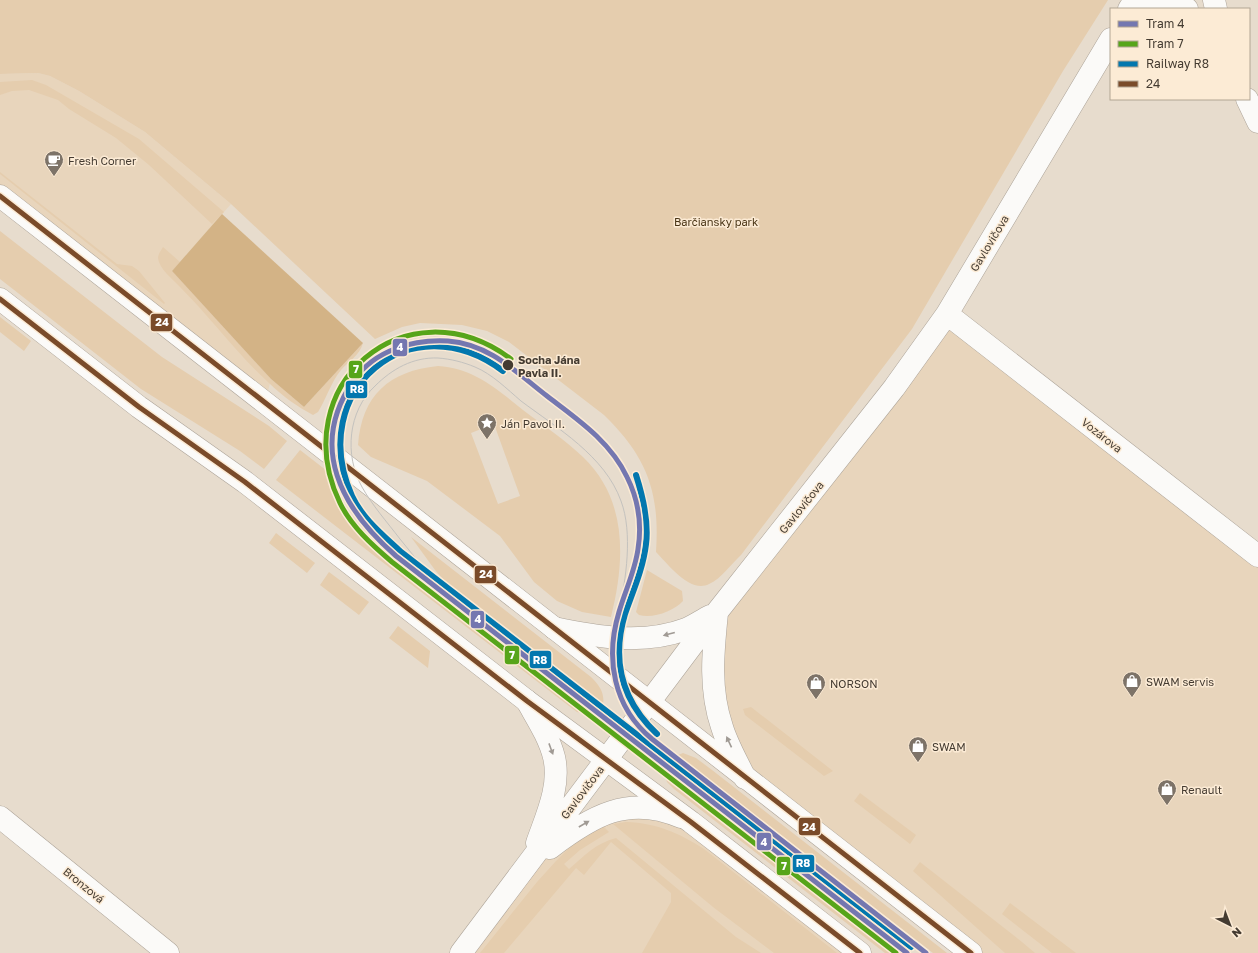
<svg xmlns="http://www.w3.org/2000/svg" width="1258" height="953" font-family="'Golos Text',sans-serif">
<style>
.built{fill:#e8d5bc}
.green{fill:#e5cdae;fill-rule:evenodd}
.forest{fill:#d3b386}
.lines{fill:none;stroke-linecap:round;stroke-linejoin:round}
.street-casing{stroke:#aca398;stroke-width:23}
.primary-casing{stroke:#aca398;stroke-width:23}
.street{stroke:#fbfaf8;stroke-width:22}
.primary{stroke:#fbfaf8;stroke-width:22}
.tram{stroke:#c4c2be;stroke-width:1}
.bus-1-casing{stroke:#fcebd5;stroke-width:8}
.bus-1{stroke:#7a4b2a;stroke-width:5}
.rail-1-casing{stroke:#fcebd5;stroke-width:9}
.rail-1{stroke:#0377ae;stroke-width:6}
.tram-1-casing{stroke:#fcebd5;stroke-width:8}
.tram-2-casing{stroke:#fcebd5;stroke-width:8}
.tram-1{stroke:#7477b0;stroke-width:5}
.tram-2{stroke:#57a51a;stroke-width:5}
.oneway{fill:#a09a94}
.stop-dot{fill:#443b31;stroke:#fcebd5;stroke-width:1.5}
.labels{text-anchor:middle;dominant-baseline:central;stroke-width:3;stroke-linejoin:round;paint-order:stroke}
.poi-label{font-size:11px;fill:#443b31;stroke:#fcebd5;text-anchor:start}
.park-label{font-size:11px;fill:#493415;stroke:#fcebd5}
.street-label{font-size:11px;fill:#443b31;stroke:#fcebd5}
.stop-label{font-size:11px;font-weight:bold;fill:#443b31;stroke:#fcebd5;text-anchor:start}
.line-badge{stroke:#fcebd5;stroke-width:1.5}
.badge-label{font-size:11px;text-anchor:middle;font-weight:bold;fill:#fff}
</style>
<rect width="100%" height="100%" fill="#e7dccd"/>
<!-- built -->
<path class="built" d="M38 73 50 76 79 91 145 132 231 204 172 271 271 379 265 403 0 196V74Z
M947 314 1258 556V953H971L745 778 722 729 717 612Z
M656 808 860 953H473L530 863 570 833Z"/>
<!-- green -->
<path class="green" d="M0 0H1108L1063 71 912 329 741 555C731 564 721 579 709 584 690 594 667 563 656 552 660 492 647 457 604 415L509 342 487 331 462 325 420 323 402 327 375 339 231 204 145 132 79 91 50 76 38 73 0 74Z
M32 80 46 85 139 139 224 212 212 224 149 165 116 138 69 109 58 100 29 90 12 91 0 95V82Z
M0 172 117 264 132 266 139 271 165 303 164 304 0 174Z
M0 231 162 357 269 426 287 441 264 469 240 451 141 389 0 279Z
M163 247 180 262 172 271 271 379 304 407 363 343C360 355 348 362 341 370 331 382 326 399 318 412L313 415C298 407 282 396 269 383 237 354 211 318 180 287 173 279 159 269 158 258 158 254 161 251 163 247Z
M0 317 31 341 24 351 0 332Z
M438 366C473 368 497 389 523 410 543 425 565 440 583 457 628 500 625 561 611 617L582 612 557 601 534 582 500 536 427 481 371 457 358 445C362 395 389 371 438 366ZM494 424 520 496 498 504 471 433Z
M300 450 331 474 338 498 346 512 371 541 390 560 592 715 577 712 569 706 276 480Z
M276 533 315 563 307 573 269 543Z
M411 537 591 677C601 687 606 695 602 709L456 594 435 570Z
M647 570 682 591 683 601C674 611 653 619 639 615L636 612Z
M329 572 369 602 359 615 320 585Z
M398 626 430 651 428 668 389 638Z
M751 707 833 771 824 776 750 719 745 715 743 709Z
M683 753 696 758 712 770 947 953H933L678 755Z
M664 771 899 953H885L674 789 667 782Z
M860 793 916 835 910 844 854 801Z
M626 822C657 823 679 833 704 849L837 953H774L713 907 613 824Z
M602 825 609 832 580 850 564 864 569 869C584 856 596 843 616 838L736 937 761 953H642L671 902V893L611 842 584 875 576 868 504 953H480L537 882 556 861 573 844Z
M920 862 1022 942 1035 953H1005L913 871Z
M1010 903 1076 953H1052L1002 914Z"/>
<!-- forest -->
<path class="forest" d="M222 214 363 343 304 407 271 379 172 271Z"/>
<g class="lines">
<defs>
<path id="street" d="M1150 0 1187 9
M1214 0 1216 9
M1129 9 1135 0
M1247 99 1258 122
M947 314 1258 556
M717 613C713 652 709 689 722 727 727 744 737 761 745 778
M554 628C596 637 644 645 686 629 694 626 702 620 710 616
M527 701C537 719 549 737 554 757 561 786 546 817 537 843
M0 817 168 953
M550 848C592 816 628 794 681 817
M461 953 717 612 894 388 947 314 1111 39"/>
<path id="primary" d="M0 196 971 953
M0 299 139 407 245 482 527 701 691 822 860 953"/>
</defs>
<!-- street casing -->
<use href="#street" class="street-casing"/>
<!-- primary casing -->
<use href="#primary" class="primary-casing"/>
<!-- street -->
<use href="#street" class="street"/>
<!-- primary -->
<use href="#primary" class="primary"/>
<!-- tram -->
<path class="tram" d="M454 601C434 581 417 560 400 539 387 522 372 505 362 487 344 455 348 411 375 386 392 369 413 357 438 358 451 359 463 362 475 367 492 374 507 389 521 401 557 428 605 456 621 501 633 533 626 579 619 612"/>
<defs>
<path id="bus-1" d="M0 196 971 953
M0 299 139 407 245 482 527 701 691 822 860 953"/>
</defs>
<!-- bus-1 casing -->
<use href="#bus-1" class="bus-1-casing"/>
<!-- bus-1 -->
<use href="#bus-1" class="bus-1"/>
<defs>
<path id="rail-1" d="M503 371C410 301 305 391 352 496 362 518 383 535 400 551L911 947
M636 475C643 497 649 521 646 544 643 569 633 591 625 614 611 661 622 701 657 734"/>
</defs>
<!-- rail-1 casing -->
<use href="#rail-1" class="rail-1-casing"/>
<!-- rail-1 -->
<use href="#rail-1" class="rail-1"/>
<defs>
<path id="tram-1" d="M907 953 396 556C342 509 307 447 354 380 375 350 413 339 448 341 489 344 516 372 547 396 577 419 610 441 627 477 638 499 642 524 638 549 635 571 625 591 619 612 605 658 613 707 652 739L926 953"/>
<path id="tram-2" d="M511 359C406 281 284 386 340 503 351 526 372 545 392 562L896 953"/>
</defs>
<!-- tram-1 casing -->
<use href="#tram-1" class="tram-1-casing"/>
<!-- tram-2 casing -->
<use href="#tram-2" class="tram-2-casing"/>
<!-- tram-1 -->
<use href="#tram-1" class="tram-1"/>
<!-- tram-2 -->
<use href="#tram-2" class="tram-2"/>
</g>
<!-- one-way arrows -->
<defs><path id="oneway-solid" d="M-6-.8H1V-3.2L6.5 0L1 3.2V.8H-6Z"/></defs>
<g class="oneway">
<use href="#oneway-solid" transform="translate(669 634) rotate(165)"/>
<use href="#oneway-solid" transform="translate(729 742) rotate(-115)"/>
<use href="#oneway-solid" transform="translate(551 749) rotate(70)"/>
<use href="#oneway-solid" transform="translate(584 824) rotate(-30)"/>
</g>
<!-- icons -->
<defs>
<symbol id="cafe-pin" viewBox="-11 -11 22 30"><path d="M0 17L-7.5 6A9.5 9.5 0 1 1 7.5 6Z" fill="#7d7368" stroke="#fcebd5"/><path d="M-5.5-4.5H6V0H3Q3 3.5 0 3.5H-2.5Q-5.5 3.5-5.5 0ZM3-3.2v2h1.7v-2ZM-6 4.5H4V6H-6Z" fill="#fff"/></symbol>
<symbol id="sight-pin" viewBox="-11 -11 22 30"><path d="M0 17L-7.5 6A9.5 9.5 0 1 1 7.5 6Z" fill="#7d7368" stroke="#fcebd5"/><path d="M0-6L1.8-2.2L6-1.7L2.9 1.2L3.7 5.4L0 3.3L-3.7 5.4L-2.9 1.2L-6-1.7L-1.8-2.2Z" fill="#fff"/></symbol>
<symbol id="shop-pin" viewBox="-11 -11 22 30"><path d="M0 17L-7.5 6A9.5 9.5 0 1 1 7.5 6Z" fill="#7d7368" stroke="#fcebd5"/><path d="M-5-2.5h2.3a2.7 3.5 0 0 1 5.4 0H5L5.5 6h-11ZM-1.5-2.5h3a1.5 2.3 0 0 0-3 0Z" fill="#fff"/></symbol>
</defs>
<g fill-rule="evenodd">
<use href="#cafe-pin" x="43" y="149" width="22" height="30"/>
<use href="#sight-pin" x="476" y="412" width="22" height="30"/>
<use href="#shop-pin" x="1121" y="670" width="22" height="30"/>
<use href="#shop-pin" x="805" y="672" width="22" height="30"/>
<use href="#shop-pin" x="907" y="735" width="22" height="30"/>
<use href="#shop-pin" x="1156" y="778" width="22" height="30"/>
</g>
<!-- markers -->
<circle class="stop-dot" cx="508" cy="365" r="6"/>
<g class="labels">
<!-- poi labels -->
<g class="poi-label">
<text x="68" y="160">Fresh Corner</text>
<text x="501" y="423">Ján Pavol II.</text>
<text x="1146" y="681">SWAM servis</text>
<text x="830" y="683">NORSON</text>
<text x="932" y="746">SWAM</text>
<text x="1181" y="789">Renault</text>
</g>
<!-- park labels -->
<g class="park-label">
<text x="716" y="221">Barčiansky park</text>
</g>
<!-- street labels -->
<g class="street-label">
<text transform="translate(989 243) rotate(-59)">Gavlovičova</text>
<text transform="translate(1102 435) rotate(38)">Vozárova</text>
<text transform="translate(801 507) rotate(-51)">Gavlovičova</text>
<text transform="translate(582 792) rotate(-53)">Gavlovičova</text>
<text transform="translate(84 885) rotate(39)">Bronzová</text>
</g>
<!-- stop labels -->
<g class="stop-label">
<text x="518" y="359">Socha Jána<tspan x="518" dy="13">Pavla II.</tspan></text>
</g>
</g>
<g class="line-badge">
<rect x="150" y="313" width="23" height="19" rx="4" fill="#7a4b2a"/>
<rect x="392" y="338" width="16" height="19" rx="4" fill="#7477b0"/>
<rect x="348" y="360" width="15" height="19" rx="4" fill="#57a51a"/>
<rect x="345" y="380" width="23" height="19" rx="4" fill="#0377ae"/>
<rect x="474" y="565" width="23" height="19" rx="4" fill="#7a4b2a"/>
<rect x="470" y="610" width="15" height="19" rx="4" fill="#7477b0"/>
<rect x="504" y="645" width="16" height="20" rx="4" fill="#57a51a"/>
<rect x="529" y="650" width="23" height="19" rx="4" fill="#0377ae"/>
<rect x="798" y="817" width="23" height="19" rx="4" fill="#7a4b2a"/>
<rect x="756" y="832" width="16" height="19" rx="4" fill="#7477b0"/>
<rect x="792" y="854" width="23" height="19" rx="4" fill="#0377ae"/>
<rect x="776" y="856" width="15" height="20" rx="4" fill="#57a51a"/>
</g>
<g class="badge-label">
<text x="162" y="326">24</text>
<text x="400" y="351">4</text>
<text x="356" y="373">7</text>
<text x="357" y="393">R8</text>
<text x="486" y="578">24</text>
<text x="478" y="623">4</text>
<text x="512" y="659">7</text>
<text x="540" y="664">R8</text>
<text x="809" y="831">24</text>
<text x="764" y="846">4</text>
<text x="803" y="867">R8</text>
<text x="784" y="870">7</text>
</g>
<!-- legend -->
<rect x="1110" y="8" width="140" height="92" fill="#fcebd5" stroke="#b2a593"/>
<rect x="1118" y="21" width="20" height="6" fill="#7477b0" stroke="#b2a593"/>
<text x="1146" y="28" font-size="12" fill="#443b31">Tram 4</text>
<rect x="1118" y="41" width="20" height="6" fill="#57a51a" stroke="#b2a593"/>
<text x="1146" y="48" font-size="12" fill="#443b31">Tram 7</text>
<rect x="1118" y="61" width="20" height="6" fill="#0377ae" stroke="#b2a593"/>
<text x="1146" y="68" font-size="12" fill="#443b31">Railway R8</text>
<rect x="1118" y="81" width="20" height="6" fill="#7a4b2a" stroke="#b2a593"/>
<text x="1146" y="88" font-size="12" fill="#443b31">24</text>
<!-- north arrow -->
<g transform="translate(1230 925) rotate(138)" stroke="#fcebd5" stroke-width="3" paint-order="stroke">
<path d="M0-3L7 15L0 10L-7 15Z" fill="#443b31"/>
<text y="-6" font-size="11" font-weight="bold" text-anchor="middle" fill="#443b31">N</text>
</g>
</svg>
